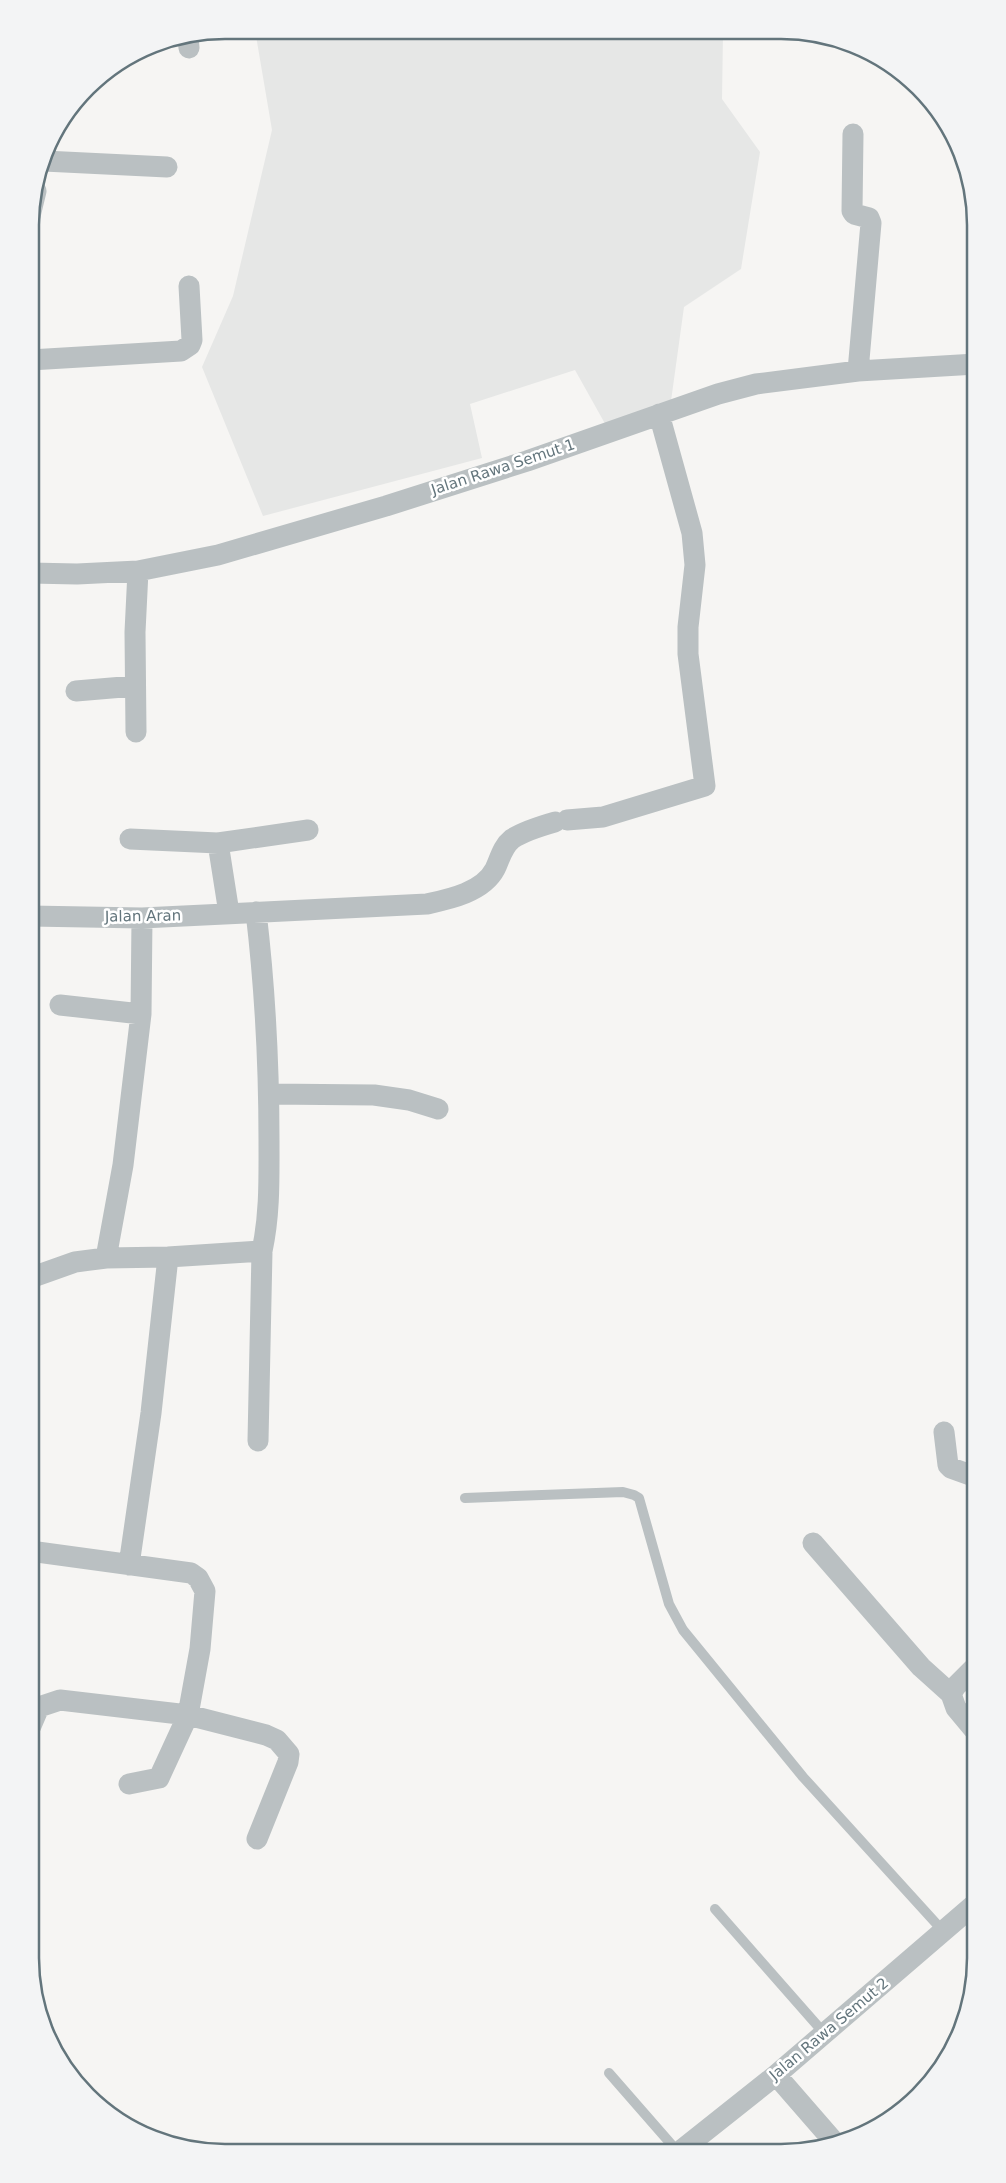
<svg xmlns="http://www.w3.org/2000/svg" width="1006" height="2183" font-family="'DejaVu Sans',sans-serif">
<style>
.built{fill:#e6e7e6}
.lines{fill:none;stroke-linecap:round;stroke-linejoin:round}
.service{stroke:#bac0c2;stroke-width:10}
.minor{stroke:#bac0c2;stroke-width:21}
.labels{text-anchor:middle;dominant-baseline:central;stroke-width:5;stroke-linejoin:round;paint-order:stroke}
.street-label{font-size:15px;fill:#63757c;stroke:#fff}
.rim{fill:none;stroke:#63757c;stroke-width:2.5}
</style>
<rect width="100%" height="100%" fill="#f6f5f3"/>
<!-- built -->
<path class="built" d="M255 30 723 33 722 99 760 152 741 269 684 307 671 401 608 429 575 370 470 404 482 458 263 516 202 367 233 296 272 130Z"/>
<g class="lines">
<!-- service -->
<path class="service" d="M465 1498 623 1492 634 1495 639 1498 669 1604 683 1630 803 1777 943 1931
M715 1909 824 2033
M609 2073 678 2152"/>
<!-- minor -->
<path class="minor" d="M188 37 189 48
M853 134 852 211 854 214 869 218 871 223 858 371
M44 161 167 167
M30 216 36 191
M30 360 181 351 190 345 192 340 189 286
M30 573 77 574 138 571 218 555 386 506 527 461 718 394 756 384 858 371 976 364
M76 691 135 686
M136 732 135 632 138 571
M567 820 603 817 705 786 688 654V627L695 565 692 533 659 414
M130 839 218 843
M229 913 218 843 308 830
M30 916 142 918 427 904C450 899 483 892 495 869 500 859 502 847 512 839 524 831 541 826 555 822
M60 1005 141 1014
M270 1094 374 1095 409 1100 438 1109
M106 1258 123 1165 141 1014 142 918
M30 1278 75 1262 106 1258 168 1257 262 1251C270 1214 269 1178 269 1141 269 1064 265 988 256 912
M944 1432 948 1465 951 1468 976 1477
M258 1441 262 1251
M813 1543 921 1667 951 1694
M30 1551 191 1573 198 1578 205 1591 200 1649 188 1715 159 1778 129 1784
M129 1565 151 1413 168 1257
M30 1728 39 1707 60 1700 188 1715 266 1735 277 1740 289 1754 288 1762 257 1839
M976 1732 956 1708 951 1694 956 1686 976 1666
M776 2075 836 2144
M679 2152 776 2075 976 1903"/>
</g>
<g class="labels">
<!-- street labels -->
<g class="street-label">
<text transform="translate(503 467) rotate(-18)">Jalan Rawa Semut 1</text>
<text transform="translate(143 916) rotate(-1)">Jalan Aran</text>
<text transform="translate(829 2029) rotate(-40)">Jalan Rawa Semut 2</text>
</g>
</g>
<!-- crop -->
<path d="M0 0H1006V2183H0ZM225 39H781A186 186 0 0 1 967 225V1958A186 186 0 0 1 781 2144H225A186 186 0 0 1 39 1958V225A186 186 0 0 1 225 39Z" fill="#f3f4f5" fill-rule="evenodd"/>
<path class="rim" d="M225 39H781A186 186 0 0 1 967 225V1958A186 186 0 0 1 781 2144H225A186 186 0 0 1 39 1958V225A186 186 0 0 1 225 39Z"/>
</svg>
